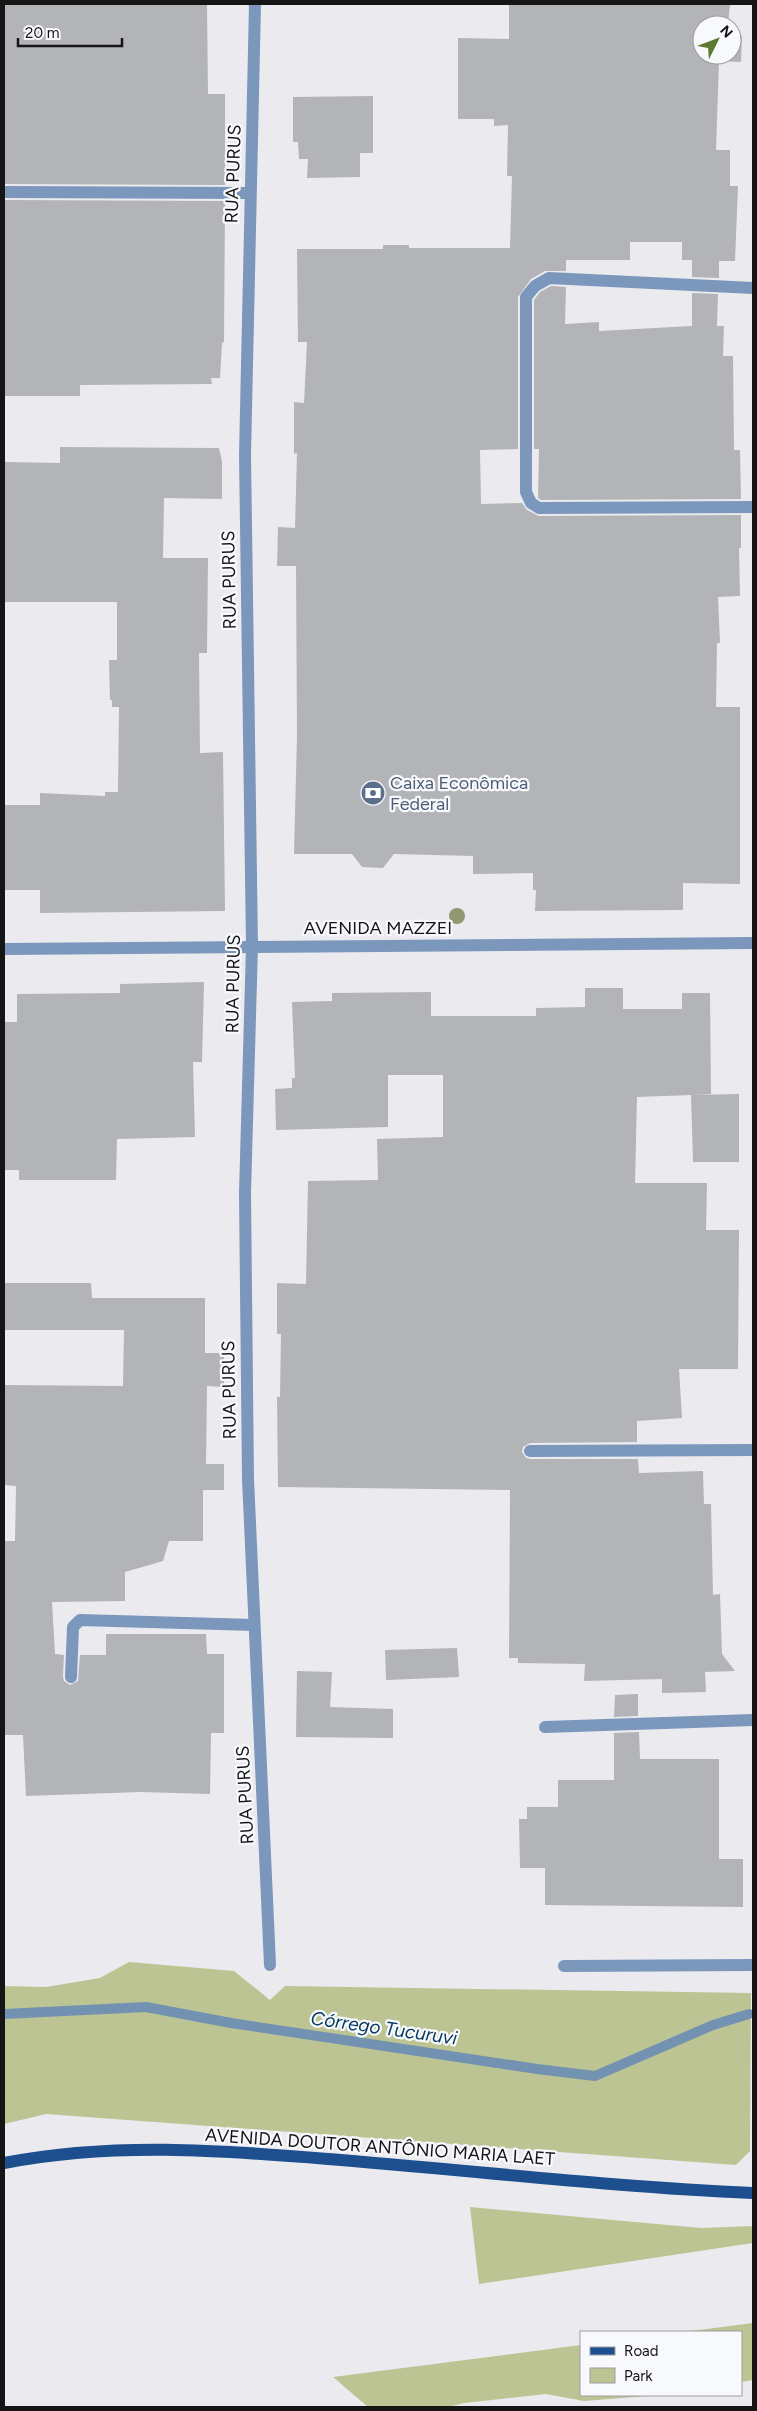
<svg xmlns="http://www.w3.org/2000/svg" width="757" height="2411" font-family="Figtree,sans-serif">
<style>
.green{fill:#bcc493}
.lines{fill:none;stroke-linecap:round;stroke-linejoin:round}
.stream{stroke:#7392b2;stroke-width:10}
.building{fill:#b3b4b7}
.service{stroke:#7c97bc;stroke-width:12}
.minor{stroke:#7c97bc;stroke-width:12}
.tertiary{stroke:#7c97bc;stroke-width:12}
.primary{stroke:#1d4e8e;stroke-width:12}
.tree{fill:#929672}
.labels{text-anchor:middle;dominant-baseline:central;stroke-width:4.5;stroke-linejoin:round;paint-order:stroke}
.street-label{font-size:18px;fill:#151516;stroke:#f8f9fc}
.service-label{font-size:18px;fill:#4e5e75;stroke:#f8f9fc;text-anchor:start}
.water-label{font-size:19px;font-style:italic;fill:#043961;stroke:#f8f9fc}
</style>
<rect width="100%" height="100%" fill="#ebebef"/>
<!-- green -->
<path class="green" d="M129 1962 234 1971 270 2000 285 1986 751 1993 750 2151 736 2165 46 2114 4 2124V1986L46 1987 100 1978Z
M470 2207 701 2228 753 2226V2243L479 2284Z
M753 2323V2380L741 2382V2332H683Z
M581 2345V2395H661L584 2401 546 2394 464 2403 448 2407H368L333 2377Z"/>
<g class="lines">
<!-- stream -->
<path class="stream" d="M4 2014 146 2007 231 2023 537 2069 595 2076 713 2025 749 2014"/>
</g>
<!-- building -->
<path class="building" d="M4 4H207L208 94H225V185L4 184Z
M509 4H730L728 25H702V55H732V36H742L741 62 719 61 716 150H730V186H738L735 261H719V278L692 277V260H682V242H630V260H566V271H545L531 279 518 297V449L480 450 481 504 522 503 527 510 539 516 741 515V548H739L740 596 718 597 720 643H717L716 707H740V884L683 883V910L535 911 536 890H533V873L473 874V856L394 854 383 868 362 867 352 854H294L297 736 296 566H277L278 527 295 528 297 453 294 454V402L304 403 307 342H298L297 249H383V245H409V248H510L512 176H507L508 125 494 126V119H458V38L509 39Z
M373 96V153H360V177L307 178 308 159H299L298 142H293V97Z
M4 200 225 201 224 342 222 343 220 378H211L212 384 80 385V396H4Z
M551 286 566 287 565 324 599 322V331L692 326V293L718 294 717 326H724L723 356H733L734 450H740L741 499 541 500 538 498 539 449H534V300L540 292Z
M60 447 219 448 222 461V499L164 498 163 558H208L207 653H199L200 753 223 752 225 911 40 913V890H4V805H40V793L105 796V792H118L119 707H112V700H110L109 660H117V602H4V462L60 463Z
M204 982 202 1062H193L195 1137 117 1139 116 1180H19V1170H4V1022H17V994L120 993V984Z
M585 988H623V1009H682V993H710L711 1094 694 1095 739 1094V1162H693L691 1095 637 1097 635 1183H707L706 1230H739L738 1369H679L682 1418 637 1421V1442L530 1443 523 1447 522 1452 526 1458 530 1459H638L639 1473 703 1471 704 1504H711L713 1595 720 1594 722 1654 735 1671 705 1672 706 1692 662 1693V1679L584 1681 585 1664 518 1663V1658H509L510 1490 278 1487 277 1397H280L281 1334H277V1283L306 1284 308 1181 378 1180 377 1139 443 1137V1075H388V1127L276 1130 275 1089 292 1088V1078H295L292 1002 332 1001V993L431 992V1016H536V1008L585 1007Z
M4 1283H91L92 1298H205V1353H224V1387L207 1386 206 1464H224V1490H203V1541H169L163 1561 125 1572V1601L52 1602 55 1654 64 1655 63 1677 64 1681 70 1685 78 1681 80 1655H106V1634H206L207 1654H224V1733H211L210 1794 140 1792 26 1796 23 1735H4V1541H15L16 1486 4 1485V1385L123 1386 124 1330H4Z
M457 1648 459 1677 386 1680 385 1650Z
M297 1671 332 1672 330 1707 393 1709V1738L296 1737Z
M638 1694V1716L614 1717 615 1695Z
M639 1732 640 1759H719V1859H743V1907L545 1905V1868H520L519 1819H527V1807H558V1780H614V1733Z"/>
<g class="lines">
<!-- service -->
<path class="service" d="M4 192 250 193
M530 1451 753 1450
M71 1677 73 1627 80 1620 254 1625
M545 1727 753 1720
M564 1966 753 1965"/>
<!-- minor -->
<path class="minor" d="M255 4 245 455 252 946 245 1193 248 1479 270 1965
M753 288 549 278 535 286 526 297V492L531 503 539 508 753 507"/>
<!-- tertiary -->
<path class="tertiary" d="M4 949 753 943"/>
<!-- primary -->
<path class="primary" d="M4 2163C112 2142 219 2150 328 2159 469 2170 611 2187 753 2193"/>
</g>
<!-- trees -->
<circle class="tree" cx="457" cy="916" r="8"/>
<!-- icons -->
<defs>
<symbol id="bank-disc" viewBox="-11 -11 22 22"><circle r="9.5" fill="#5c6f8a" stroke="#f8f9fc"/><path d="M-6-4H6V4H-6ZM0-2.3a2.3 2.3 0 1 0 0 4.6a2.3 2.3 0 1 0 0-4.6Z" fill="#fff"/></symbol>
</defs>
<g fill-rule="evenodd">
<use href="#bank-disc" x="359" y="779" width="28" height="28"/>
</g>
<g class="labels">
<!-- street labels -->
<g class="street-label">
<text transform="translate(233 174) rotate(-88)">RUA PURUS</text>
<text transform="translate(229 580) rotate(-91)">RUA PURUS</text>
<text x="378" y="928">AVENIDA MAZZEI</text>
<text transform="translate(233 984) rotate(-89)">RUA PURUS</text>
<text transform="translate(229 1390) rotate(-91)">RUA PURUS</text>
<text transform="translate(245 1795) rotate(-93)">RUA PURUS</text>
<text transform="translate(380 2147) rotate(4)">AVENIDA DOUTOR ANTÔNIO MARIA LAET</text>
</g>
<!-- service labels -->
<g class="service-label">
<text x="390" y="783">Caixa Econômica<tspan x="390" dy="21">Federal</tspan></text>
</g>
<!-- water labels -->
<g class="water-label">
<text transform="translate(384 2028) rotate(8)">Córrego Tucuruvi</text>
</g>
</g>
<!-- border -->
<rect width="757" height="2411" fill="none" stroke="#151516" stroke-width="10"/>
<!-- legend -->
<rect x="580" y="2331" width="162" height="65" fill="#f8f9fc" stroke="#9d9ea0"/>
<rect x="590" y="2347" width="25" height="8" fill="#1d4e8e" stroke="#9d9ea0"/>
<text x="624" y="2356" font-size="15" fill="#151516">Road</text>
<rect x="590" y="2368" width="25" height="15" fill="#bcc493" stroke="#9d9ea0"/>
<text x="624" y="2381" font-size="15" fill="#151516">Park</text>
<!-- north arrow -->
<g transform="translate(717 40) rotate(48)"><circle r="24" fill="#f8f9fc" stroke="#9d9ea0"/>
<path d="M0-4L9 19L0 12L-9 19Z" fill="#5d7b30"/>
<text y="-8" font-size="14" font-weight="bold" text-anchor="middle" fill="#151516">N</text>
</g>
<!-- scale -->
<path d="M18 38v8h104v-8" fill="none" stroke="#151516" stroke-width="2.5"/>
<text x="25" y="38" font-size="15" fill="#151516" stroke="#f8f9fc" stroke-width="4" paint-order="stroke">20 m</text>
</svg>
